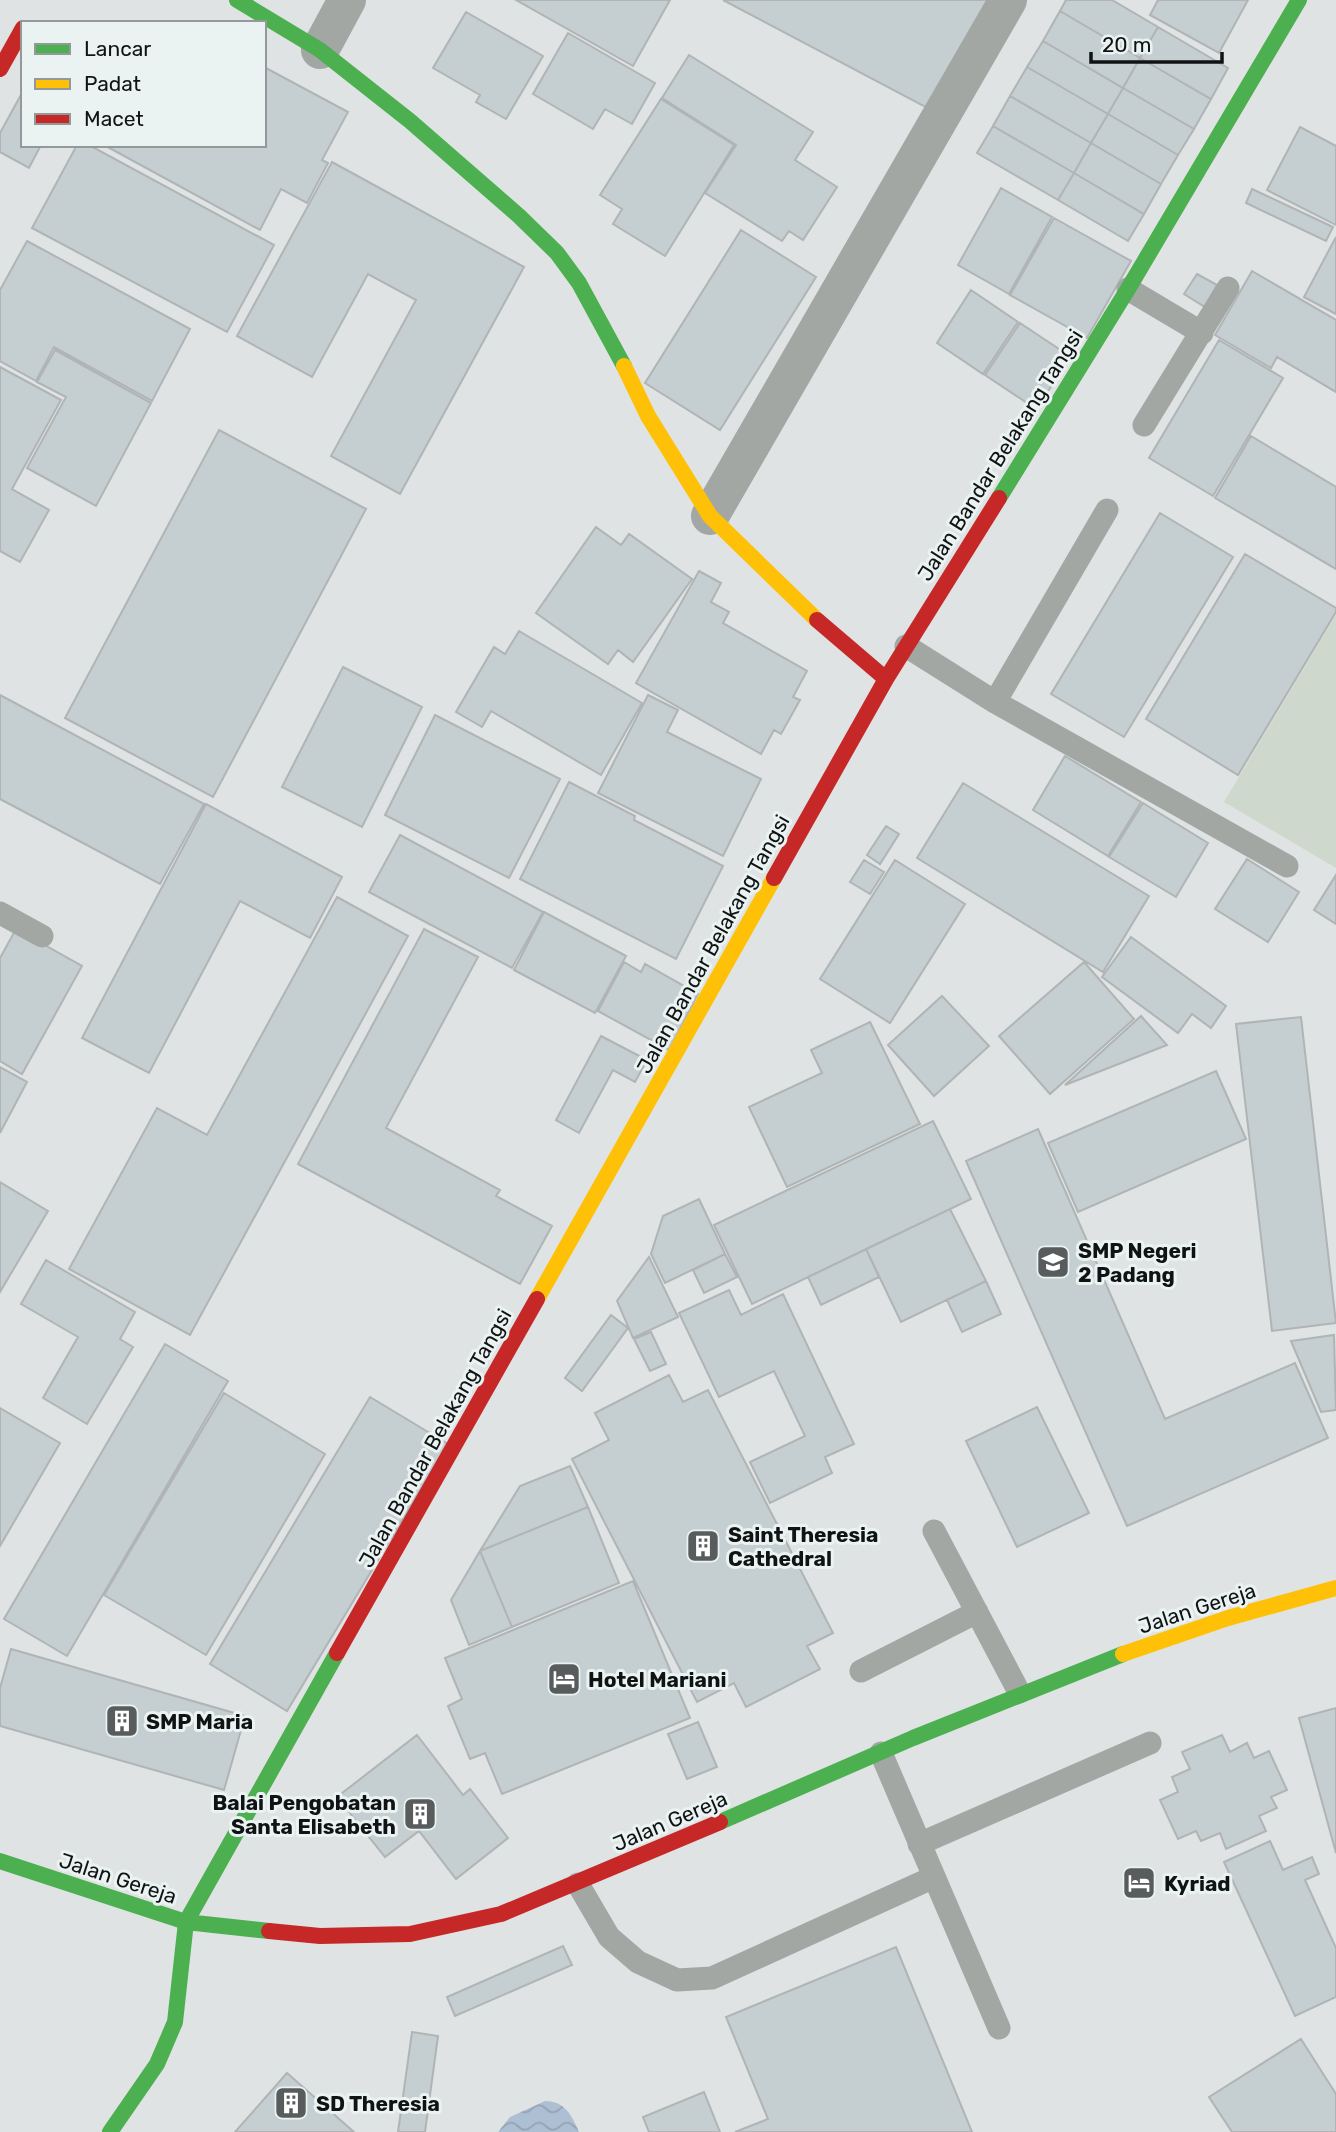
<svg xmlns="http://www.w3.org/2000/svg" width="1336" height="2132" font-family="Rubik,sans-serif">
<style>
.pitch{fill:#ced8cd}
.water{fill:url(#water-waves)}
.building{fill:#c5ced1;stroke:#b0b4b4;stroke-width:2}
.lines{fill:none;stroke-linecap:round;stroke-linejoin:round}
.lane{stroke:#a2a7a4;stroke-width:23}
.street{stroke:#a2a7a4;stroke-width:38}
.fast{stroke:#4caf50;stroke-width:16}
.slow{stroke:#ffc107;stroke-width:16}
.jam{stroke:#c62828;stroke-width:16}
.labels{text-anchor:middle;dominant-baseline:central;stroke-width:6;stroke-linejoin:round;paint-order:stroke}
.street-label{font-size:21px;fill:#101313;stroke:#eaf3f2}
.poi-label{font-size:21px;font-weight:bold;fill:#101313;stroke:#eaf3f2;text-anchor:start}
</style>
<defs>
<pattern id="water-waves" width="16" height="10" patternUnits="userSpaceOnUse" patternTransform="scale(1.75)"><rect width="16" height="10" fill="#adbfd2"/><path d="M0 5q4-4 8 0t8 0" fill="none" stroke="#94a3b3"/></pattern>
</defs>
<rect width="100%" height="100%" fill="#dfe3e3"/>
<!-- pitch -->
<path class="pitch" d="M1336 615V868L1224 802Z"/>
<!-- water -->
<path class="water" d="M545 2101C565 2101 572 2116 579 2132H498L510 2117Z"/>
<!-- building -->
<path class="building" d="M516 0H670L633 66Z
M723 0H992L933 111Z
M1066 0H1112L1158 27 1140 58 1060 11Z
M1158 0H1248L1219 53 1150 15Z
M1060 11 1140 58 1123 88 1043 41Z
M466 12 543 56 506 119 476 102 480 95 433 68Z
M1158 27 1228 68 1211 99 1140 58Z
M568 33 655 83 632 124 605 109 593 129 533 94Z
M1043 41 1123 88 1108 114 1027 67Z
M689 55 813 132 795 160 837 187 803 240 789 231 782 241 705 193 736 145 662 98Z
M1140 58 1211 99 1194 129 1123 88Z
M264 67 348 112 322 160 328 163 307 203 281 189 260 230 104 145H264Z
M1027 67 1108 114 1091 143 1010 96Z
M1123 88 1194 129 1178 155 1108 114Z
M23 91V145H41L29 168 0 152V133Z
M1010 96 1091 143 1074 173 993 126Z
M661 99 734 145 665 256 613 224 622 209 600 195Z
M1108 114 1178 155 1161 184 1091 143Z
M993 126 1074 173 1058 200 977 153Z
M1300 127 1336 146V225L1267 190Z
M1091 143 1161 184 1144 214 1074 173Z
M77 145H89L274 245 227 332 32 228Z
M332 162 524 267 400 494 331 456 416 300 368 274 312 377 237 336Z
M1074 173 1144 214 1128 241 1058 200Z
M1001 188 1052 217 1009 294 958 265Z
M1252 189 1333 227 1326 241 1246 203Z
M1054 218 1131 261 1087 338 1010 295Z
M741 230 816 277 720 430 645 383Z
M1336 237V314L1304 297Z
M27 241 190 329 152 401 54 347 36 381 0 361V290Z
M1252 271 1336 320V392L1277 357 1271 368 1215 335Z
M1197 274 1217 285 1205 307 1184 294Z
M971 290 1018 322 983 374 937 343Z
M1020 323 1071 357 1036 409 985 375Z
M1219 340 1283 378 1213 496 1149 458Z
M55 350 151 403 96 506 27 468 66 397 37 382Z
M0 367 61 400 12 489 49 510 20 562 0 551Z
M219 430 366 509 213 797 65 718Z
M1251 436 1336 487V569L1215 498Z
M1160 513 1233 557 1124 737 1051 694Z
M596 527 621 545 629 534 692 579 633 662 618 650 608 664 536 613Z
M1245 554 1336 608V612L1238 775 1146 719Z
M699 571 721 583 711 602 729 612 723 623 807 671 793 697 800 700 781 734 774 730 761 754 636 683Z
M519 631 642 703 601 775 491 711 482 727 456 712 494 647 505 654Z
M343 667 422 707 362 827 282 787Z
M0 695 204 804 160 884 0 799Z
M648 695 678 710 667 732 761 779 723 856 598 793Z
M435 715 560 779 509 878 385 815Z
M1065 756 1141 802 1108 856 1033 810Z
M569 782 635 816 634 820 723 866 676 959 520 879Z
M963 783 1149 896 1103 972 917 858Z
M1143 803 1208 843 1176 897 1109 857Z
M206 804 342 877 310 938 240 901 149 1073 82 1038Z
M886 826 899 834 880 864 867 855Z
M400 835 543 912 512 968 369 892Z
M1247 859 1299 892 1268 942 1215 909Z
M864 860 884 872 870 894 850 882Z
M895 860 965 904 890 1023 820 979Z
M1336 875V924L1314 910Z
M337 897 408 936 190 1335 69 1269 157 1108 207 1135Z
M544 912 626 956 595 1013 514 970Z
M16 929 82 966 22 1074 0 1061V958Z
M424 929 478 957 386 1128 500 1190 496 1196 552 1226 520 1284 298 1164Z
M1131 937 1226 1006 1211 1028 1192 1014 1178 1033 1102 977Z
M624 962 641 972 645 964 698 994 669 1050 598 1011Z
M1084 962 1134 1019 1050 1094 999 1036Z
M942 996 989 1046 934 1096 888 1045Z
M1141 1016 1167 1045 1065 1085Z
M1301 1017 1336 1323 1272 1331 1236 1024Z
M870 1022 920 1124 787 1187 749 1107 822 1073 811 1050Z
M601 1036 647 1060 635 1082 613 1070 579 1133 556 1120Z
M0 1067 27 1082 0 1133Z
M1216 1071 1246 1139 1078 1212 1048 1143Z
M933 1121 971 1199 752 1304 714 1225Z
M1038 1129 1165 1419 1295 1363 1328 1438 1127 1526 966 1161Z
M0 1182 48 1211 0 1292Z
M699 1199 725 1254 665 1283 651 1254 663 1216Z
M950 1209 986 1281 901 1322 866 1249Z
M866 1249 879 1277 821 1305 808 1277Z
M725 1254 737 1277 704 1293 693 1270Z
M649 1257 678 1317 633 1338 617 1301Z
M46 1260 135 1312 120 1339 133 1347 87 1424 43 1398 78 1337 21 1304Z
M986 1281 1001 1314 962 1332 947 1300Z
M729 1290 741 1315 783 1294 854 1444 825 1457 832 1473 770 1503 750 1462 805 1436 774 1371 719 1397 679 1313Z
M611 1315 628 1328 582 1391 565 1378Z
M651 1332 666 1364 650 1371 634 1339Z
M1334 1335 1336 1410 1321 1412 1291 1341Z
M165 1344 228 1381 67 1656 4 1619Z
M669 1375 683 1402 708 1390 833 1633 807 1646 820 1669 746 1707 734 1683 697 1702 572 1459 609 1440 595 1413Z
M224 1393 325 1454 206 1655 104 1595Z
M370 1397 448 1444 287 1711 210 1664Z
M1037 1407 1089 1513 1017 1547 966 1441Z
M0 1408 60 1443 0 1546Z
M570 1466 588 1507 480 1551 520 1486Z
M588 1507 619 1583 512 1627 480 1551Z
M480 1551 512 1627 469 1645 451 1600Z
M633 1581 690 1718 502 1794 485 1753 470 1759 448 1706 462 1699 445 1658Z
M11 1649 245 1716 224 1790 0 1726V1688Z
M1336 1708V1853L1299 1718Z
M698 1722 717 1767 687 1779 668 1734Z
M417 1735 463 1795 470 1789 508 1838 456 1879 419 1831 385 1857 337 1797Z
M1222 1735 1230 1752 1247 1743 1254 1758 1269 1751 1287 1790 1271 1797 1277 1808 1259 1816 1266 1831 1226 1849 1220 1833 1201 1841 1196 1831 1178 1839 1160 1800 1178 1792 1172 1777 1190 1769 1182 1752Z
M1270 1841 1283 1870 1312 1857 1319 1874 1305 1880 1336 1948V1997L1295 2016 1224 1862Z
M563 1946 572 1965 455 2016 447 1997Z
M896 1947 972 2132H735L768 2119 726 2017Z
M412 2032 438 2036 425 2132H398Z
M1301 2039 1336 2094V2132H1232L1209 2097Z
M287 2073 354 2132H235Z
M704 2092 720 2132H649L643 2117Z"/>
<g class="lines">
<!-- lane -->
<path class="lane" d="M1128 289 1202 333
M1144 425 1228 288
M906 646 995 702 1287 866
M995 702 1107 510
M0 913 42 936
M934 1531 1019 1692
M861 1671 977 1612
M881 1753 999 2028
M919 1844 1150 1743
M578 1884 609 1937 638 1962 677 1980 712 1978 934 1877"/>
<!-- street -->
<path class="street" d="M320 50 347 0
M710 516 1008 0"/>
<!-- fast -->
<path class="fast" d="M237 0 320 50 410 121 519 216 557 253 579 283 624 366
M999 498 1128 289 1299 0
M720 1822 913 1738 1123 1654
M0 1861 186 1922 269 1931
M110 2132 157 2064 175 2022 186 1922 337 1653"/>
<!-- slow -->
<path class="slow" d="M624 366 648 416 710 516 817 620
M537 1299 774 878
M1123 1654 1228 1618 1336 1588"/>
<!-- jam -->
<path class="jam" d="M0 69 23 28
M817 620 886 679
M774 878 886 679 999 498
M337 1653 537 1299
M269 1931 320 1936 410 1934 501 1914 720 1822"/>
</g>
<!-- icons -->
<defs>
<symbol id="school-square" viewBox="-11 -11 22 22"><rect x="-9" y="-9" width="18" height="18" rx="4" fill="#585c5c" stroke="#eaf3f2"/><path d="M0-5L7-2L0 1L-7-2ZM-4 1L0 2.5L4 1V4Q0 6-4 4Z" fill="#fff"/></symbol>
<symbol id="building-square" viewBox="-11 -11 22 22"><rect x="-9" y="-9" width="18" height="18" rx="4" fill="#585c5c" stroke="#eaf3f2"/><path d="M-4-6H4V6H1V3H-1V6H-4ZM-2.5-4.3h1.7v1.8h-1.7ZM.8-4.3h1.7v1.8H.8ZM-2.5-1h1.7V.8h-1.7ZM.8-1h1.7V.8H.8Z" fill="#fff"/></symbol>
<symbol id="hotel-square" viewBox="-11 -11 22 22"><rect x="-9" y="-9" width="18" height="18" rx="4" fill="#585c5c" stroke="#eaf3f2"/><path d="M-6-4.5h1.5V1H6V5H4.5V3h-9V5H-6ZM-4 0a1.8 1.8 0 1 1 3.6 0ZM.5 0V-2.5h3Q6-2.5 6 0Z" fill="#fff"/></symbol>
</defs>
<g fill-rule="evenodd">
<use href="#school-square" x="1034" y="1243" width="38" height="38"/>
<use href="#building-square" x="684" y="1527" width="38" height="38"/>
<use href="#hotel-square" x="545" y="1660" width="38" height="38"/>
<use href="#building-square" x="103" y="1702" width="38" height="38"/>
<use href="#building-square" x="401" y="1795" width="38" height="38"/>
<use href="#hotel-square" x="1120" y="1864" width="38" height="38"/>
<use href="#building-square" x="272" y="2084" width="38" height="38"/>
</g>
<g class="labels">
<!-- street labels -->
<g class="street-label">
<text transform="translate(1000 455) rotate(-58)">Jalan Bandar Belakang Tangsi</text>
<text transform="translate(713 944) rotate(-61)">Jalan Bandar Belakang Tangsi</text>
<text transform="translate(435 1438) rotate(-61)">Jalan Bandar Belakang Tangsi</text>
<text transform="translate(1197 1608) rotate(-18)">Jalan Gereja</text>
<text transform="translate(670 1821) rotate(-23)">Jalan Gereja</text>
<text transform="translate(118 1878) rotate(18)">Jalan Gereja</text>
</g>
<!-- poi labels -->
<g class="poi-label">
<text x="1078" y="1250">SMP Negeri<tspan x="1078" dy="24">2 Padang</tspan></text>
<text x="728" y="1534">Saint Theresia<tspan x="728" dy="24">Cathedral</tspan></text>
<text x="588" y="1679">Hotel Mariani</text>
<text x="146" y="1721">SMP Maria</text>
<text x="396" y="1802" text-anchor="end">Balai Pengobatan<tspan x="396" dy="24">Santa Elisabeth</tspan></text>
<text x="1164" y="1883">Kyriad</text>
<text x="316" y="2103">SD Theresia</text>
</g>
</g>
<!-- legend -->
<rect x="21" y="21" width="245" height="126" fill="#eaf3f2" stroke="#939999" stroke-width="2"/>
<rect x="35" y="44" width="35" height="10" fill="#4caf50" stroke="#939999" stroke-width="2"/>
<text x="84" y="56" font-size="21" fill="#101313">Lancar</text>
<rect x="35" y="79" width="35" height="10" fill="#ffc107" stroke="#939999" stroke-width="2"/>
<text x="84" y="91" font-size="21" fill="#101313">Padat</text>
<rect x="35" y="114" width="35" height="10" fill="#c62828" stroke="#939999" stroke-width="2"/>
<text x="84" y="126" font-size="21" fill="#101313">Macet</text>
<!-- scale -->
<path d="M1091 52v10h131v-10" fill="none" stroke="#101313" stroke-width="3.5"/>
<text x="1102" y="52" font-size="21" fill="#101313" stroke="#eaf3f2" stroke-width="5" paint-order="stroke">20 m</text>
</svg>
